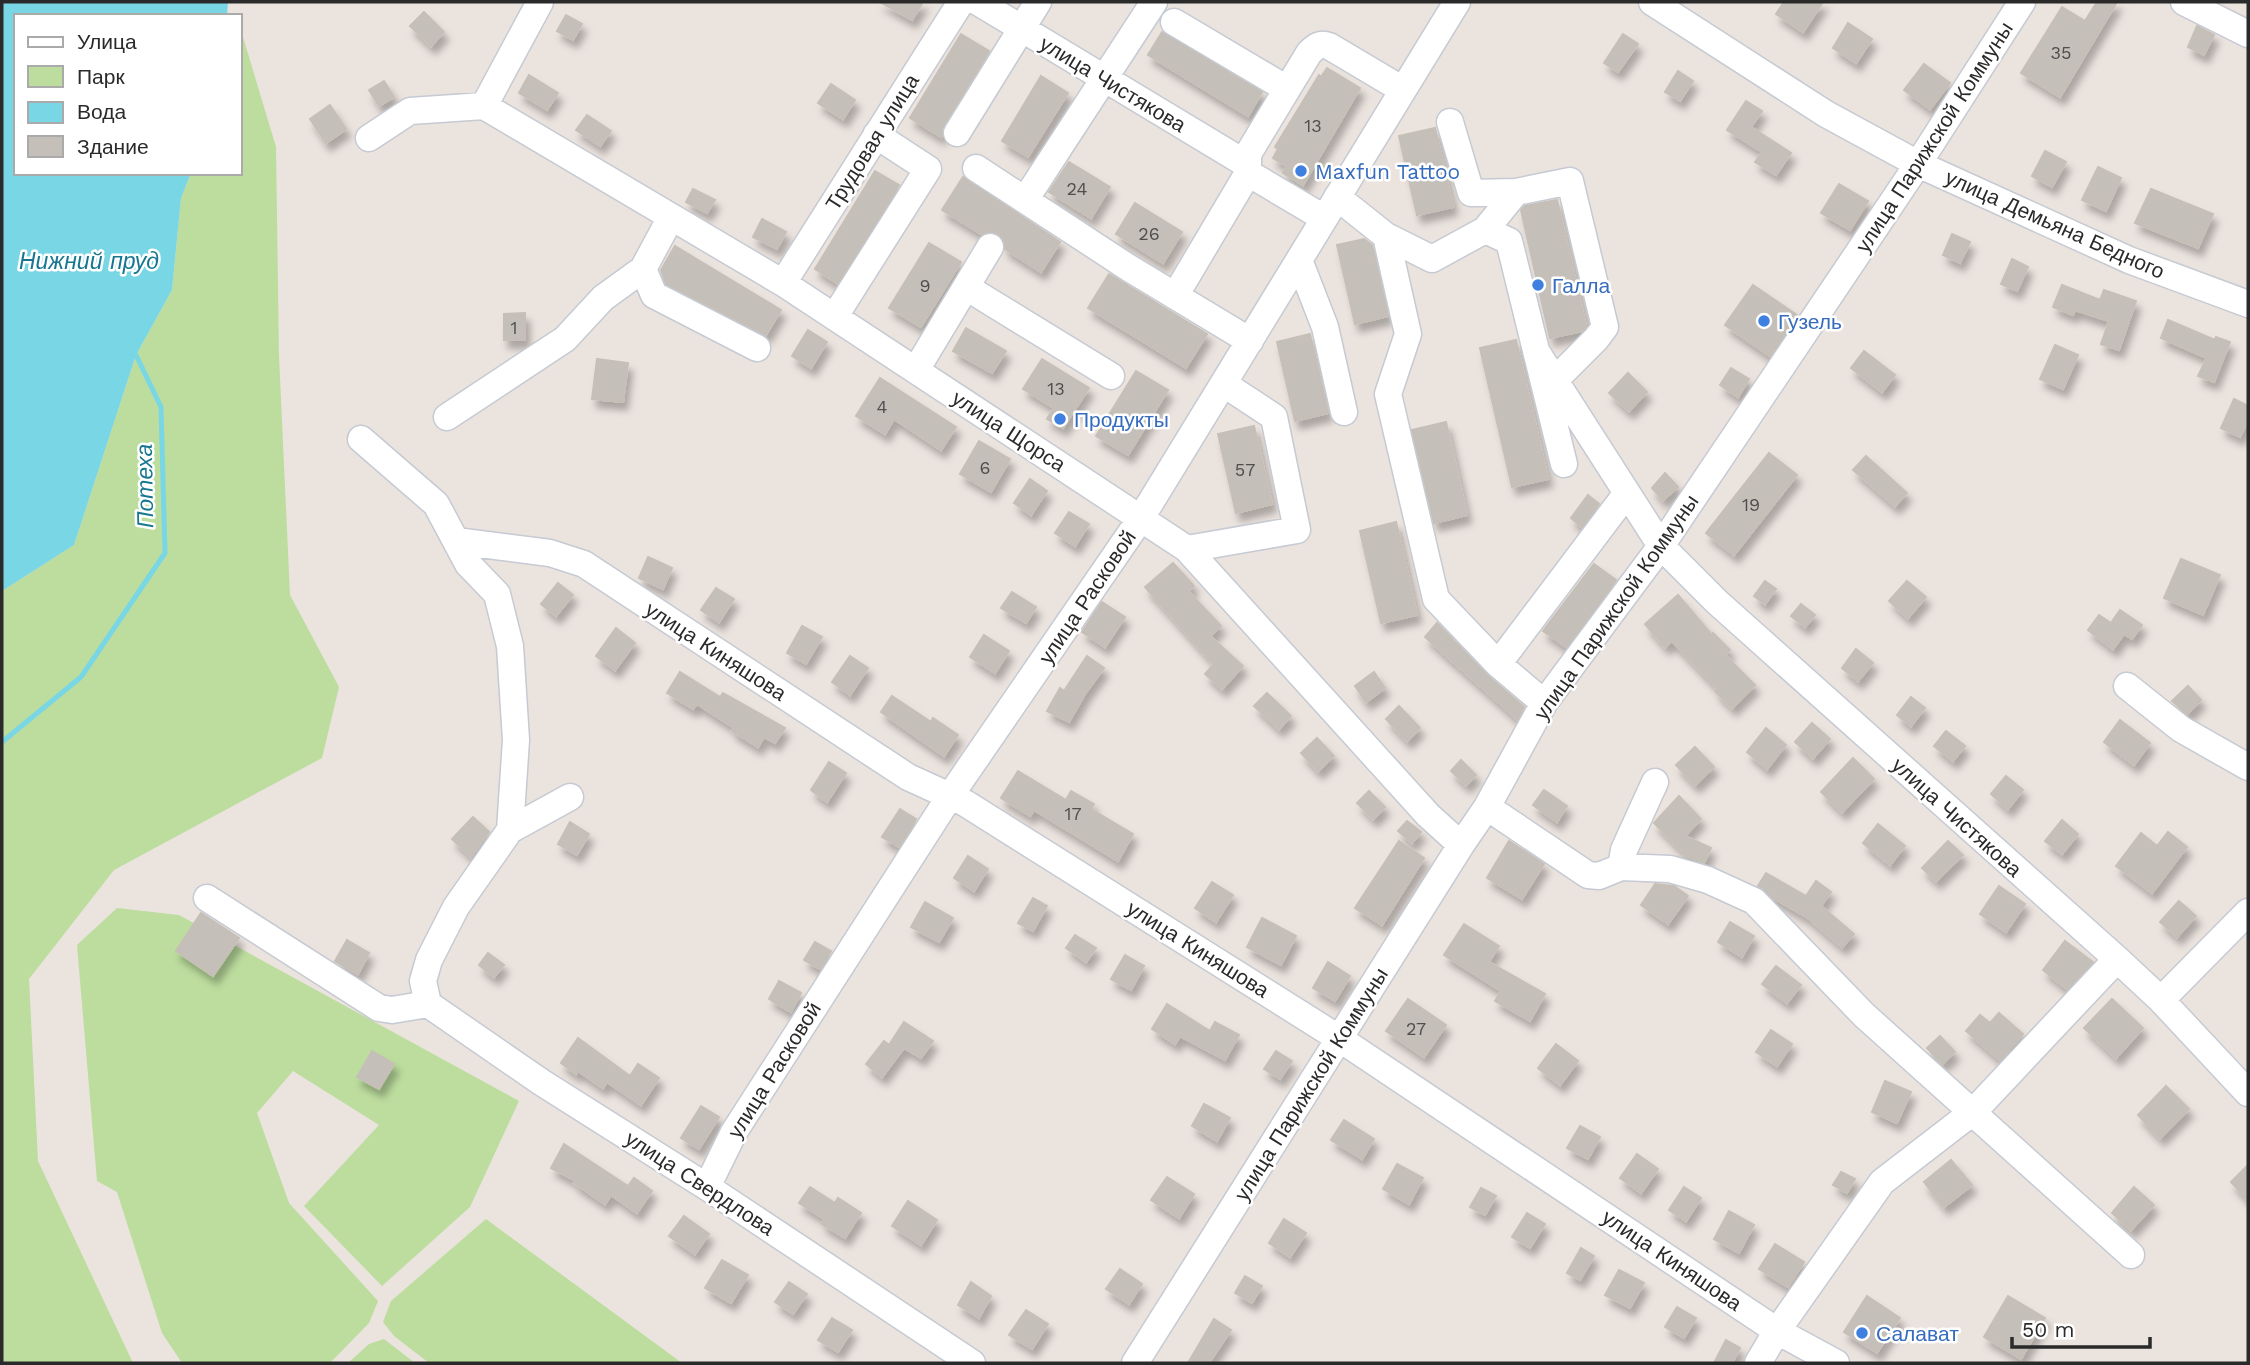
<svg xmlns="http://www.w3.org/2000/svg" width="2250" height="1365" font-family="'Work Sans',sans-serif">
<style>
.green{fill:#bcdd9e}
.water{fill:#79d6e4}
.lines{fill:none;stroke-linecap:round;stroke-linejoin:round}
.stream{stroke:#79d6e4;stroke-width:5}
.building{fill:#c4bfb9;stroke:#c6bfb7;stroke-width:2;filter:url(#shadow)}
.minor-casing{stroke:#c5cad3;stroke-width:29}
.minor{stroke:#fff;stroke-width:26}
.shop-dot{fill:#3f7fe0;stroke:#fff;stroke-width:2.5}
.labels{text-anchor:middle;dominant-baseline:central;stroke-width:5;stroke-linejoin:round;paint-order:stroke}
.number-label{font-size:18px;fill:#504f4e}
.street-label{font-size:21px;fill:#2a2a2a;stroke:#fff}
.shop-label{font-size:21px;fill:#366cbe;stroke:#fff;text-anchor:start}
.water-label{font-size:23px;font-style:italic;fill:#187790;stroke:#fff}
</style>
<defs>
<filter id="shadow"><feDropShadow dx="4.5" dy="8" stdDeviation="3.5" flood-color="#0004"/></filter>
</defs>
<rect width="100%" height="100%" fill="#ebe3de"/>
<!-- green -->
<path class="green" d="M240 27 276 147 279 356 290 595 339 687 322 758 114 870 29 979 38 1161 133 1363H2V591L74 545 136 355 172 290 181 198 191 173H240Z
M117 908 179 915 519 1101 470 1207 382 1286 304 1206 379 1125 293 1071 257 1113 289 1203 378 1301 369 1323 330 1363H182L162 1333 117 1192 97 1181 77 945Z
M486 1219 682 1363H429L394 1336 383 1322 391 1301Z
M384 1339 415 1363H348L369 1344Z"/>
<!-- water -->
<path class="water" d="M2 2H228L227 16H16V173H191L181 198 172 290 136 355 74 545 2 591Z"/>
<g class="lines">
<!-- stream -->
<path class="stream" d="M2 742 81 677 165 553 161 407 136 355 131 351"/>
</g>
<!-- building -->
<path class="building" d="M880 2H923L912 20Z
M1784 2H1823L1803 32 1776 14Z
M2097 2H2117L2060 97 2021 73 2062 7 2085 21Z
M424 12 444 32 431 46 410 26Z
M566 15 582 24 573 40 557 31Z
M1848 23 1872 39 1856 63 1833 48Z
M2197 26 2214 35 2204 55 2188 47Z
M1162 32 1262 92 1248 116 1148 55Z
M961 34 989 51 944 125 941 137 910 118Z
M1623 34 1638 44 1618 72 1604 63Z
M1924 64 1950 83 1930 109 1904 90Z
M1327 68 1360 88 1303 185 1283 173 1287 166 1273 158 1278 149 1275 147 1319 75 1321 77Z
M1678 71 1693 81 1680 101 1665 92Z
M529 75 558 93 547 110 519 93Z
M1041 76 1068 93 1028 157 1002 141Z
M384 81 394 97 379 106 369 90Z
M831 84 855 100 843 119 818 103Z
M1746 101 1762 111 1751 127 1791 153 1776 175 1755 162 1762 152 1727 130Z
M330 105 346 129 326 143 310 119Z
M587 115 611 131 600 146 576 130Z
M1435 128 1453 207 1417 215 1399 136Z
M2045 151 2066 162 2052 187 2032 176Z
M1069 162 1110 187 1091 218 1049 192Z
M2098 167 2121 178 2106 211 2082 200Z
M875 171 899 185 837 283 815 269Z
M963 177 1060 242 1041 272 1005 249 1004 240 999 234 990 231 981 234 942 210Z
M1839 184 1868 201 1850 230 1821 213Z
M693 189 715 200 707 213 686 202Z
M2151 189 2213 214 2198 248 2135 223Z
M1557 200 1586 326 1582 331 1550 338 1521 210 1525 206Z
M1135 203 1182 232 1163 263 1116 234Z
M762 219 786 232 777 249 753 237Z
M1952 234 1970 242 1960 263 1943 255Z
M1364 239 1372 245 1388 316 1355 324 1337 245Z
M929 243 961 262 921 327 889 308Z
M675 246 781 310 766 335 666 284 661 270Z
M2012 259 2028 267 2017 291 2001 284Z
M1109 274 1207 334 1186 368 1088 308Z
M1753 285 1797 315 1770 356 1725 325Z
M2062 285 2100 300 2104 290 2136 301 2119 350 2101 344 2109 321 2075 310 2073 315 2053 307Z
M525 313V340H504V314Z
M2168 320 2215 340 2216 337 2230 342 2214 382 2198 376 2207 358 2161 338Z
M966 328 1006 351 992 373 953 351Z
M808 330 827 342 811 368 792 356Z
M1310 334 1328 413 1295 421 1277 342Z
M1516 340 1548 479 1512 487 1480 348Z
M2055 345 2078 355 2063 389 2040 379Z
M1864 351 1895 375 1882 392 1851 368Z
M597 359 628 363 623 402 592 399Z
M1042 359 1089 388 1063 428 1047 419 1054 408 1023 389Z
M1731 368 1749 379 1738 397 1720 385Z
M1136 371 1168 390 1128 455 1096 436Z
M1628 373 1647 392 1629 411 1609 393Z
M880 378 956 427 941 450 894 419 885 434 856 416Z
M2234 399 2248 406V421L2240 437 2221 428Z
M1446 422 1467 515 1434 523 1412 430Z
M1254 426 1272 504 1236 513 1218 434Z
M979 441 1010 459 991 492 960 474Z
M1769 453 1797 475 1734 555 1706 533Z
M1866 456 1907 493 1895 506 1853 470Z
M1665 473 1678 487 1663 500 1652 488Z
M1030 479 1047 491 1031 515 1014 503Z
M1588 495 1599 504 1582 527 1571 518Z
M1069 512 1089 524 1075 546 1055 533Z
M1396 522 1417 615 1381 623 1360 531Z
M648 557 672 568 663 589 639 578Z
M2181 559 2220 575 2203 615 2164 598Z
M1173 563 1194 586 1188 591 1221 626 1210 636 1243 666 1222 689 1205 674 1214 664 1145 587Z
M1594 564 1616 580 1566 647 1543 631Z
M1765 581 1776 589 1765 604 1754 596Z
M1907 581 1926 597 1908 618 1889 601Z
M558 583 573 595 556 616 541 604Z
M716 588 734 599 719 622 701 610Z
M1012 592 1036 607 1026 623 1001 608Z
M1678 595 1712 635 1713 633 1730 650 1725 655 1755 685 1732 708 1715 691 1718 689 1672 641 1665 647 1645 624Z
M1102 602 1125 617 1105 647 1082 632Z
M1801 604 1815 615 1805 627 1791 616Z
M2120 610 2142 625 2132 639 2124 634 2113 649 2088 630 2099 615 2111 623Z
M1437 623 1487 675 1524 707 1517 719 1425 637Z
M802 626 822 637 806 664 787 653Z
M616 628 635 643 615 670 596 656Z
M984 635 1009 651 995 673 970 657Z
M1856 649 1873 663 1858 681 1842 668Z
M850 656 868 668 850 695 832 682Z
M1087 656 1104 668 1085 694 1069 722 1047 711 1060 688 1064 691Z
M680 672 720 697 723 693 785 728 775 743 764 737 758 747 732 731 734 728 697 704 693 709 667 693Z
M1374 672 1385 688 1366 702 1355 686Z
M2188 686 2201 700 2187 714 2172 701Z
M1267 693 1291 716 1279 729 1254 706Z
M892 696 931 722 933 718 958 735 944 756 881 712Z
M1911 697 1925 708 1911 726 1897 715Z
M1399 706 1420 728 1407 741 1386 719Z
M2120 720 2150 743 2134 765 2104 742Z
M1812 723 1830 739 1813 758 1795 742Z
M1766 728 1786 745 1767 769 1747 752Z
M1946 731 1965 746 1953 761 1934 746Z
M1317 738 1334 756 1318 771 1301 753Z
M1695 747 1714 767 1695 785 1676 765Z
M1853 758 1874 779 1842 812 1821 792Z
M1461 760 1476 775 1466 785 1451 771Z
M829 762 846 773 827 802 811 790Z
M1018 771 1066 800 1071 791 1094 804 1091 809 1133 834 1118 861 1034 810 1030 816 1001 798Z
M2006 776 2023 790 2008 809 1991 794Z
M1544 790 1567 806 1557 822 1533 805Z
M1369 791 1385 807 1373 819 1357 803Z
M1679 796 1701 819 1685 836 1711 848 1704 863 1687 856 1654 823Z
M900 809 916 819 899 847 882 837Z
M473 817 489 832 471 857 452 839Z
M2062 820 2078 834 2062 854 2045 841Z
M1407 821 1421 832 1412 843 1398 831Z
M570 822 589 834 577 855 558 844Z
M1878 824 1905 846 1890 865 1863 843Z
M2168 832 2187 847 2152 893 2116 866 2141 833 2157 846Z
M1399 841 1424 858 1382 925 1355 908Z
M1509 841 1544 864 1522 899 1487 878Z
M1948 841 1963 855 1936 881 1922 868Z
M968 856 988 869 974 891 954 878Z
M1766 873 1806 896 1816 881 1831 892 1821 906 1854 934 1842 947 1808 918 1773 898 1758 886Z
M1212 882 1233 895 1216 922 1195 908Z
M1655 884 1674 886 1688 896 1668 924 1641 905Z
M1999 886 2025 904 2006 932 1980 914Z
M1033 898 1047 906 1033 931 1018 923Z
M2179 901 2196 916 2177 937 2160 922Z
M925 902 953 918 939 942 911 927Z
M201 913 239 938 213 976 176 951Z
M1262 918 1296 936 1281 965 1247 947Z
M1730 922 1754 936 1742 957 1718 942Z
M1464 924 1499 946 1489 962 1545 994 1530 1021 1495 1001 1501 991 1444 955Z
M1075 935 1096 948 1086 962 1066 948Z
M347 940 369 953 358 974 335 961Z
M2065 941 2093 962 2067 989 2043 970Z
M815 942 831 951 820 969 804 960Z
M488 953 504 965 494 977 479 965Z
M1125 955 1144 966 1131 990 1111 979Z
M1328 962 1350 976 1335 1001 1313 988Z
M1776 966 1801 985 1787 1003 1762 984Z
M779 981 801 993 791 1012 769 999Z
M1408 999 1446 1025 1424 1057 1386 1031Z
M2112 999 2143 1028 2116 1058 2084 1028Z
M1167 1004 1210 1031 1215 1022 1239 1035 1225 1060 1180 1036 1175 1044 1152 1029Z
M1999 1013 2023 1034 2000 1060 1966 1031 1980 1015 1990 1023Z
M904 1022 933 1041 921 1058 904 1048 882 1077 866 1064 884 1041 889 1045Z
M1771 1030 1792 1044 1777 1066 1756 1052Z
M1940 1036 1955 1052 1942 1064 1927 1048Z
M578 1038 630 1076 638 1064 659 1078 641 1105 607 1082 603 1088 578 1071 576 1074 561 1063Z
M1556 1044 1578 1061 1560 1085 1538 1068Z
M372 1051 394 1064 379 1089 357 1077Z
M1276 1051 1292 1061 1280 1079 1264 1069Z
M1885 1081 1911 1092 1897 1123 1872 1112Z
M2166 1086 2189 1109 2160 1138 2138 1115Z
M1204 1104 1230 1118 1217 1141 1192 1126Z
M701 1106 719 1117 699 1149 681 1138Z
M1344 1120 1374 1139 1362 1159 1331 1140Z
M1580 1126 1600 1137 1588 1159 1567 1148Z
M564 1144 628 1186 634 1178 652 1191 637 1213 611 1195 605 1204 574 1183 576 1181 551 1168Z
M1637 1154 1658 1169 1641 1193 1620 1178Z
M1951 1160 1972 1185 1944 1207 1924 1182Z
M1397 1164 1423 1178 1409 1204 1383 1189Z
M2248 1165V1200L2231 1182Z
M1841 1172 1855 1179 1847 1193 1833 1185Z
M1167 1177 1194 1194 1179 1218 1151 1200Z
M810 1187 835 1203 838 1198 861 1213 845 1238 822 1224 824 1219 799 1203Z
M1684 1187 1701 1198 1686 1221 1669 1210Z
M2134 1187 2154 1205 2131 1230 2112 1213Z
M1481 1188 1496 1196 1485 1215 1470 1207Z
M908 1201 937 1220 921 1245 892 1226Z
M1729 1211 1754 1225 1739 1253 1714 1239Z
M1527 1213 1545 1224 1530 1248 1512 1237Z
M684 1216 709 1234 695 1254 669 1236Z
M1284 1219 1306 1233 1290 1257 1269 1243Z
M1775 1244 1804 1262 1788 1287 1759 1269Z
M1581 1248 1594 1256 1580 1280 1567 1273Z
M722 1260 748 1275 731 1303 705 1288Z
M1120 1269 1142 1284 1129 1304 1106 1289Z
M1619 1270 1644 1283 1630 1308 1605 1295Z
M1245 1276 1262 1286 1252 1303 1235 1293Z
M789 1282 807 1294 793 1314 775 1302Z
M971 1282 991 1296 979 1318 958 1305Z
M1867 1296 1900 1318 1877 1353 1844 1332Z
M2008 1296 2045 1318 2021 1359 1984 1337Z
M1677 1307 1696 1318 1684 1338 1665 1327Z
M1026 1310 1048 1324 1032 1349 1009 1335Z
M832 1318 852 1330 838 1352 818 1340Z
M1214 1319 1231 1330 1209 1363H1188Z
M1726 1340 1740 1348 1732 1363H1714Z"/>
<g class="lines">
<defs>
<path id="minor" d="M978 2 1248 165
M1652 2 1826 114 1918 164 2129 260 2248 304
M2184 2 2248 34
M1174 22 1287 89
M484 106 783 283 1187 549 1428 815 1461 845
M1450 122 1471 193 1516 192
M957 133 1038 2
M369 138 410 111 484 106 540 2
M976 168 1129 268 1250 341
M1248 173 1324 218
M1337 197 1386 236 1408 334 1388 394 1436 599 1498 664 1544 703
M1025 200 1154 2
M1485 230 1516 192 1570 181 1605 327 1596 339 1555 380
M1386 236 1432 259 1485 230 1509 241 1564 464
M1299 260 1325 327 1344 412
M643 269 654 295 757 348
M783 283 961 2
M966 287 1111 376
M1175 296 1248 173V154L1309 53C1316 46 1320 43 1329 46L1403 90
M835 316 928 169 876 135
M1536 351 1661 546 1717 602 2117 959 2161 1000 2248 1093
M916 370 990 247
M447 417 565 339 603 298 643 269 671 217
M361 439 436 504 468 564 497 594 510 646 516 740 510 830
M456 541 550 553 584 564 908 777 965 803 1340 1039 1777 1331 1836 1363
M1187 549 1297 530 1274 417 1224 384
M1498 664 1627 493
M2127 686 2181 729 2248 767
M1487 807 1588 875 1599 876 1621 867 1670 869 1708 880 1754 901 1864 1015 2131 1255
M1621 867 1624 850 1655 782
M207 898 379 1008 392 1010 428 1004
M2161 1000 2248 912
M428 1004 541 1082 707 1187 972 1363
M428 1004 423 981 429 960 456 907 510 830 570 797
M707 1187 734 1132 950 796 1141 518 1457 2
M1135 1363 1461 845 1487 807 1544 703 1661 546 1918 164 2022 2
M1758 1363 1777 1331 1882 1182 1974 1111 2117 959"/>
</defs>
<!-- minor casing -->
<use href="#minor" class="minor-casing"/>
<!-- minor -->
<use href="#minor" class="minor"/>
</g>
<!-- markers -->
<g class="shop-dot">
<circle cx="1301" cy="171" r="7"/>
<circle cx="1538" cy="285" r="7"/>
<circle cx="1764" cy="321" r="7"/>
<circle cx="1060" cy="419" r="7"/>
<circle cx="1862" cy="1333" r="7"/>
</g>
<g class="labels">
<!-- number labels -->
<g class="number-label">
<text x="2061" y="52">35</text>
<text x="1313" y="125">13</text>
<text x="1077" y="188">24</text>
<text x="1149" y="233">26</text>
<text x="925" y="285">9</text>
<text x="514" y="327">1</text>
<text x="1056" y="388">13</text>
<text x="882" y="406">4</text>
<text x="985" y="467">6</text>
<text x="1245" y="469">57</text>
<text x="1751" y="504">19</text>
<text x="1073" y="813">17</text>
<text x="1416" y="1028">27</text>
</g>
<!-- street labels -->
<g class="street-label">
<text transform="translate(1113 84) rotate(31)">улица Чистякова</text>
<text transform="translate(1934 137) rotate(-57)">улица Парижской Коммуны</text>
<text transform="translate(872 142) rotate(-58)">Трудовая улица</text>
<text transform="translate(2055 224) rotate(24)">улица Демьяна Бедного</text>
<text transform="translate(1009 431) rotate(33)">улица Щорса</text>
<text transform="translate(1087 597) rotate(-56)">улица Расковой</text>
<text transform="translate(1616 607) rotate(-55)">улица Парижской Коммуны</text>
<text transform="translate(716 651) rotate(33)">улица Киняшова</text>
<text transform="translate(1957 817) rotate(42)">улица Чистякова</text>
<text transform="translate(1198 949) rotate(32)">улица Киняшова</text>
<text transform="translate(774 1070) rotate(-58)">улица Расковой</text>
<text transform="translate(1311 1084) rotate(-58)">улица Парижской Коммуны</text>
<text transform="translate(700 1183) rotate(33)">улица Свердлова</text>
<text transform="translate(1672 1260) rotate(34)">улица Киняшова</text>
</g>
<!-- shop labels -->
<g class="shop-label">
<text x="1315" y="171">Maxfun Tattoo</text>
<text x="1552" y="285">Галла</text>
<text x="1778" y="321">Гузель</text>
<text x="1074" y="419">Продукты</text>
<text x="1876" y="1333">Салават</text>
</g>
<!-- water labels -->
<g class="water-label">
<text x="89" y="261">Нижний пруд</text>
<text transform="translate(145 486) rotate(-91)">Потеха</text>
</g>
</g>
<!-- border -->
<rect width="2250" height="1365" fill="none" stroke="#2a2a2a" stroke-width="7"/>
<!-- legend -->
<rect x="14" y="14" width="228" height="161" fill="#ffffff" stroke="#aaaaaa" stroke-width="2"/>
<rect x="28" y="37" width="35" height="10" fill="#ffffff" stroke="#aaaaaa" stroke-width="2"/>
<text x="77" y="49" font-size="21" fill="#2a2a2a">Улица</text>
<rect x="28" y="66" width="35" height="21" fill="#bcdd9e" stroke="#aaaaaa" stroke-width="2"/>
<text x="77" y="84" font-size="21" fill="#2a2a2a">Парк</text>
<rect x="28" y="102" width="35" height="21" fill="#79d6e4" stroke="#aaaaaa" stroke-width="2"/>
<text x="77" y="119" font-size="21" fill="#2a2a2a">Вода</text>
<rect x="28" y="136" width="35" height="21" fill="#c4bfb9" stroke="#aaaaaa" stroke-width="2"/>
<text x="77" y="154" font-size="21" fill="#2a2a2a">Здание</text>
<!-- scale -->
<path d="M2012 1337v10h138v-10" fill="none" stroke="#2a2a2a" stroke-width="3.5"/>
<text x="2022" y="1337" font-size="21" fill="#2a2a2a" stroke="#ffffff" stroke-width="5" paint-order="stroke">50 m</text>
</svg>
